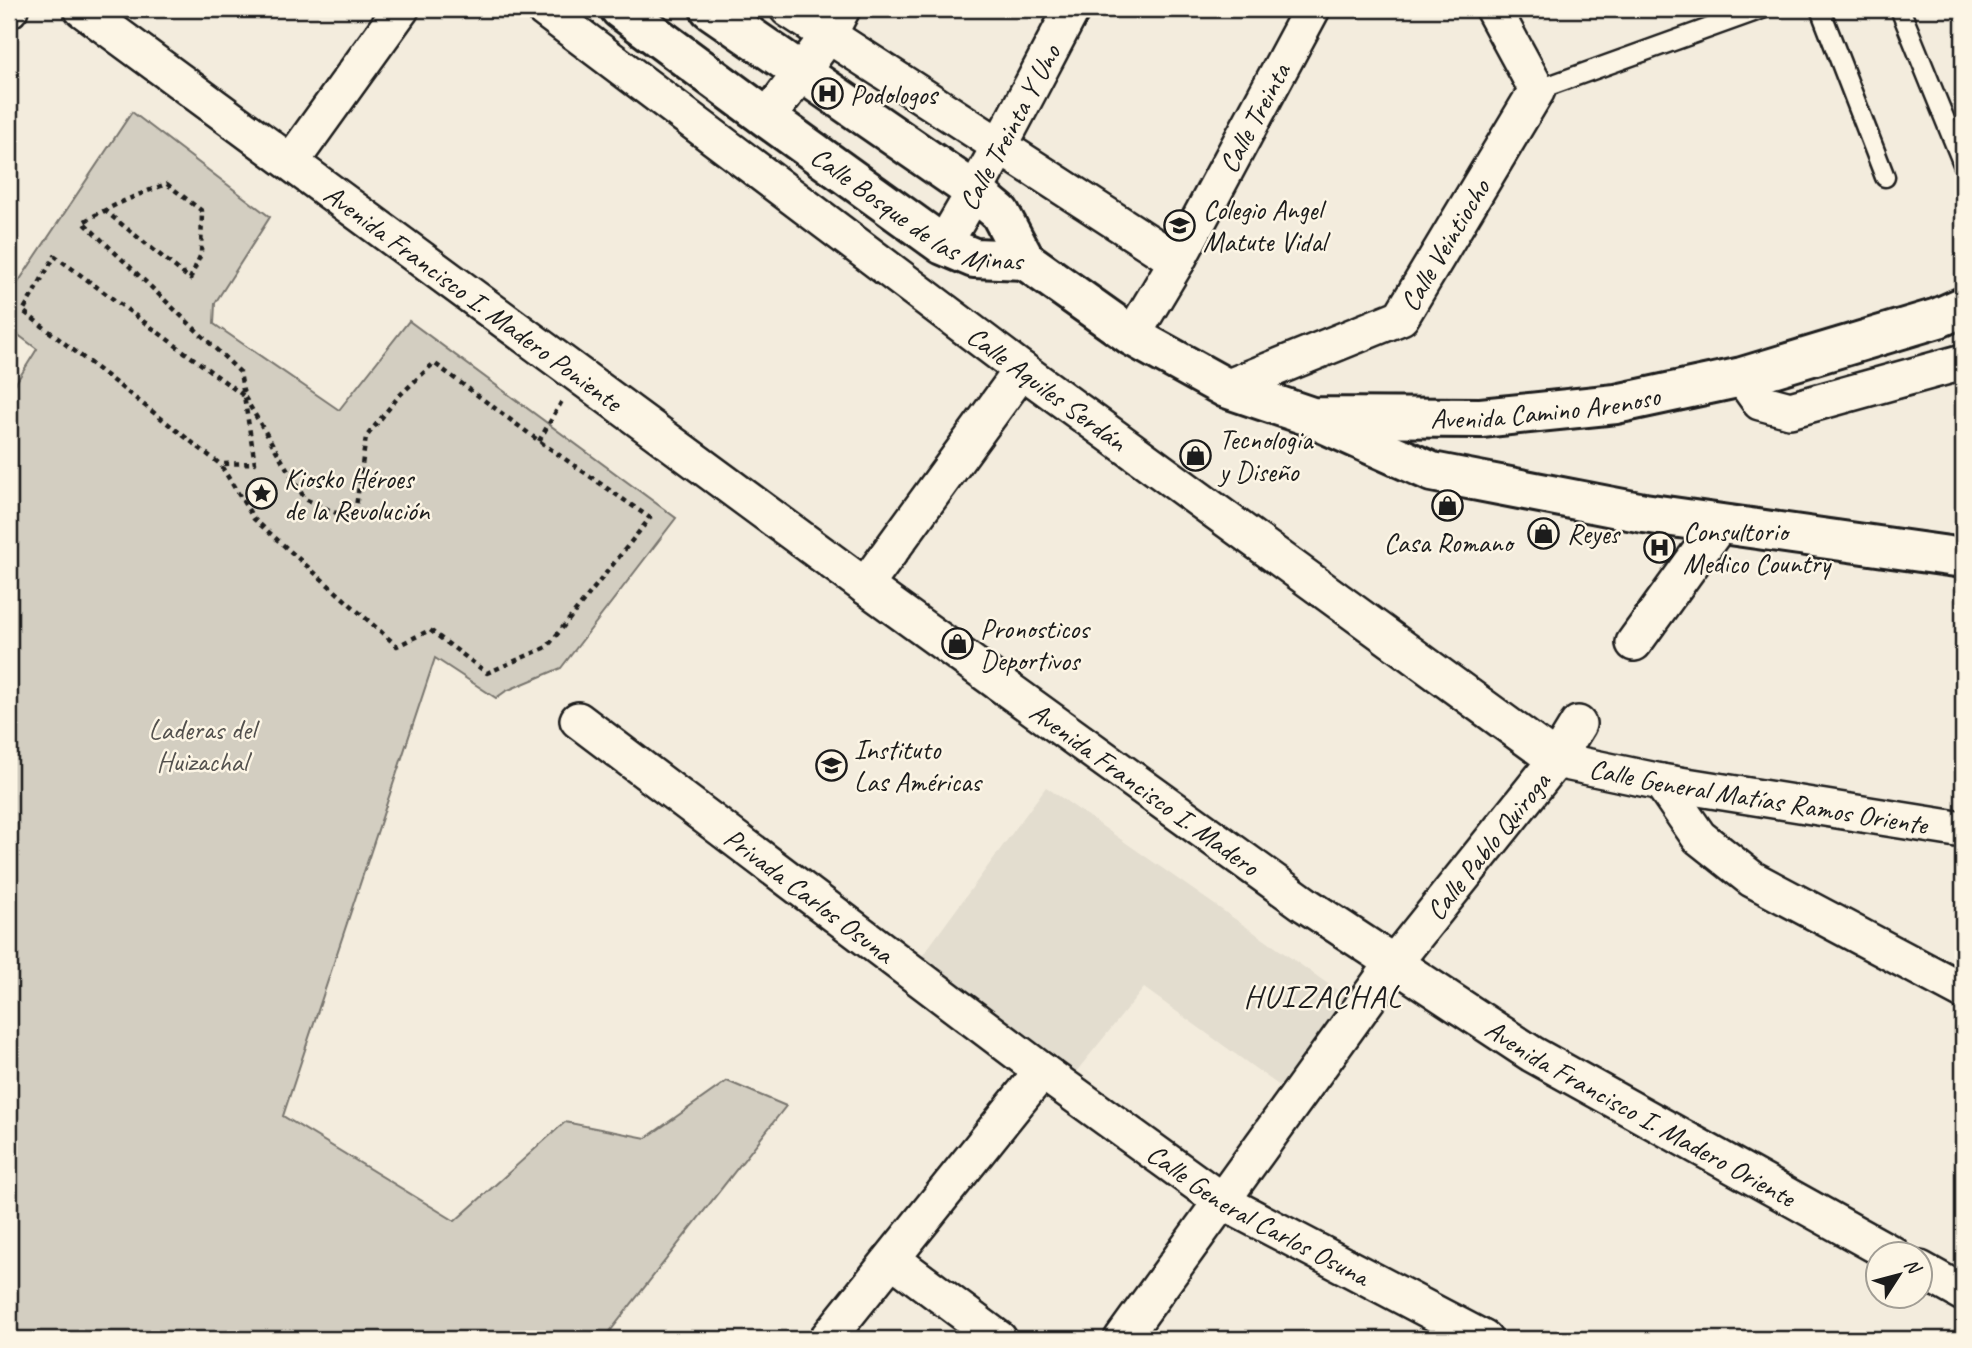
<svg xmlns="http://www.w3.org/2000/svg" width="1972" height="1348" font-family="Caveat,sans-serif">
<style>
.built{fill:#e3ddcf}
.green{fill:#d3cec1;stroke:#78756e;stroke-width:2}
.lines{fill:none;stroke-linecap:round;stroke-linejoin:round}
.lane-casing{stroke:#1c1c1c;stroke-width:23}
.street-casing{stroke:#1c1c1c;stroke-width:40}
.secondary-casing{stroke:#1c1c1c;stroke-width:44}
.path{stroke:#1c1c1c;stroke-width:4.5;stroke-dasharray:5 5;stroke-linecap:butt}
.lane{stroke:#fcf5e5;stroke-width:18}
.street{stroke:#fcf5e5;stroke-width:35}
.secondary{stroke:#fcf5e5;stroke-width:38}
.labels{text-anchor:middle;dominant-baseline:central;stroke-width:5;stroke-linejoin:round;paint-order:stroke}
.poi-label{font-size:28px;fill:#1c1c1c;stroke:#fcf5e5;text-anchor:start}
.street-label{font-size:28px;fill:#1c1c1c;stroke:#fcf5e5}
.park-label{font-size:28px;fill:#53514e;stroke:#fcf5e5}
.quarter-label{font-size:32px;letter-spacing:2px;fill:#1c1c1c;stroke:#fcf5e5}
</style>
<rect width="100%" height="100%" fill="#f3ecdd"/>
<filter id="ink" filterUnits="userSpaceOnUse"><feTurbulence type="fractalNoise" baseFrequency=".0143" numOctaves="2"/><feDisplacementMap in="SourceGraphic" scale="14" xChannelSelector="R" yChannelSelector="G"/><feConvolveMatrix kernelMatrix="1 2 1 2 8 2 1 2 1" color-interpolation-filters="sRGB"/></filter>
<g filter="url(#ink)">
<!-- built -->
<path class="built" d="M1046 787 1351 1000 1281 1087 1144 988 1071 1078 917 963Z"/>
<!-- green -->
<path class="green" d="M132 112 270 217 215 303 214 324 339 410 409 321 676 518 561 668 506 691 496 698 435 658 283 1116 455 1221 565 1122 646 1138 727 1081 786 1106 604 1339H9V394L37 349 9 328V296Z"/>
<g class="lines">
<defs>
<path id="lane" d="M1820 9 1885 177
M1900 9 1963 164
M1537 90 1762 9"/>
<g id="street">
<path id="s1" d="M82 9 865 586 1306 905 1532 1054 1892 1254"/>
<path id="s2" d="M544 9 1022 370 1556 760 1661 782 1963 830"/>
<path d="M788 9 1177 261"/>
<path d="M9 10 10 9"/>
<path d="M767 118 828 36 842 9"/>
<path d="M291 162 401 9"/>
<path id="s3" d="M943 245C990 168 1030 88 1072 9"/>
<path id="s4" d="M1132 336 1177 261 1312 9"/>
<path d="M1742 377 1760 402 1790 410 1963 362"/>
<path id="s5" d="M1226 388 1401 317 1537 90 1493 9"/>
<path d="M865 586 1022 370"/>
<path d="M1634 643 1720 524"/>
<path id="s6" d="M578 720 1042 1071 1223 1202 1484 1339"/>
<path d="M1661 782 1699 837 1752 879 1963 991"/>
<path d="M892 1259 999 1339"/>
<path d="M1920 1269 1963 1293"/>
<path d="M827 1339 1042 1071"/>
<path id="s7" d="M1122 1339 1393 964 1556 760 1578 724"/>
</g>
<g id="secondary">
<path id="s8" d="M620 9 767 118 943 245 974 258 1025 260"/>
<path id="s9" d="M710 9 975 192 1000 213 1025 260 1132 336 1226 388 1312 417 1481 418 1616 404 1742 377 1938 318 1963 307"/>
<path d="M1323 423 1432 472 1644 513 1963 558"/>
</g>
</defs>
<!-- lane casing -->
<use href="#lane" class="lane-casing"/>
<!-- street casing -->
<use href="#street" class="street-casing"/>
<!-- secondary casing -->
<use href="#secondary" class="secondary-casing"/>
<!-- path -->
<path class="path" d="M104 210 190 279 201 254 202 211 167 184C138 194 111 206 83 222L240 372 244 396 305 499 354 521 366 437 399 396 434 363 539 441 650 518 547 647 487 673 430 630 397 646 254 519 220 464 23 311 55 256 244 396 255 463 220 464
M539 441 562 401"/>
<!-- lane -->
<use href="#lane" class="lane"/>
<!-- street -->
<use href="#street" class="street"/>
<!-- secondary -->
<use href="#secondary" class="secondary"/>
</g>
</g>
<!-- icons -->
<defs>
<symbol id="hospital-ring" viewBox="-11 -11 22 22"><circle r="9.5" fill="#fcf5e5" stroke="#1c1c1c" stroke-width="1.5"/><path d="M-5-5h3v3.5h4V-5h3V5h-3V1.5h-4V5h-3Z" fill="#1c1c1c"/></symbol>
<symbol id="school-ring" viewBox="-11 -11 22 22"><circle r="9.5" fill="#fcf5e5" stroke="#1c1c1c" stroke-width="1.5"/><path d="M0-5L7-2L0 1L-7-2ZM-4 1L0 2.5L4 1V4Q0 6-4 4Z" fill="#1c1c1c"/></symbol>
<symbol id="shop-ring" viewBox="-11 -11 22 22"><circle r="9.5" fill="#fcf5e5" stroke="#1c1c1c" stroke-width="1.5"/><path d="M-5-2.5h2.3a2.7 3.5 0 0 1 5.4 0H5L5.5 6h-11ZM-1.5-2.5h3a1.5 2.3 0 0 0-3 0Z" fill="#1c1c1c"/></symbol>
<symbol id="sight-ring" viewBox="-11 -11 22 22"><circle r="9.5" fill="#fcf5e5" stroke="#1c1c1c" stroke-width="1.5"/><path d="M0-6L1.8-2.2L6-1.7L2.9 1.2L3.7 5.4L0 3.3L-3.7 5.4L-2.9 1.2L-6-1.7L-1.8-2.2Z" fill="#1c1c1c"/></symbol>
</defs>
<g fill-rule="evenodd">
<use href="#hospital-ring" x="810" y="76" width="35" height="35"/>
<use href="#school-ring" x="1162" y="208" width="35" height="35"/>
<use href="#shop-ring" x="1178" y="438" width="35" height="35"/>
<use href="#sight-ring" x="244" y="476" width="35" height="35"/>
<use href="#shop-ring" x="1430" y="488" width="35" height="35"/>
<use href="#shop-ring" x="1526" y="516" width="35" height="35"/>
<use href="#hospital-ring" x="1642" y="530" width="35" height="35"/>
<use href="#shop-ring" x="940" y="626" width="35" height="35"/>
<use href="#school-ring" x="814" y="748" width="35" height="35"/>
</g>
<g class="labels">
<!-- poi labels -->
<g class="poi-label">
<text x="850" y="94">Podologos</text>
<text x="1203" y="209">Colegio Angel<tspan x="1203" dy="32">Matute Vidal</tspan></text>
<text x="1219" y="439">Tecnologia<tspan x="1219" dy="32">y Diseño</tspan></text>
<text x="284" y="478">Kiosko Héroes<tspan x="284" dy="32">de la Revolución</tspan></text>
<text x="1683" y="531">Consultorio<tspan x="1683" dy="32">Medico Country</tspan></text>
<text x="1567" y="533">Reyes</text>
<text x="1448" y="542" text-anchor="middle">Casa Romano</text>
<text x="980" y="628">Pronosticos<tspan x="980" dy="32">Deportivos</tspan></text>
<text x="854" y="749">Instituto<tspan x="854" dy="32">Las Américas</tspan></text>
</g>
<!-- street labels -->
<g class="street-label">
<text stroke="none"><textPath href="#s4" startOffset="250">Calle Treinta</textPath></text>
<text stroke="none"><textPath href="#s3" startOffset="135">Calle Treinta Y Uno</textPath></text>
<text stroke="none"><textPath href="#s8" startOffset="362">Calle Bosque de las Minas</textPath></text>
<text stroke="none"><textPath href="#s5" startOffset="273">Calle Veintiocho</textPath></text>
<text stroke="none"><textPath href="#s1" startOffset="486">Avenida Francisco I. Madero Poniente</textPath></text>
<text stroke="none"><textPath href="#s2" startOffset="630">Calle Aquiles Serdán</textPath></text>
<text stroke="none"><textPath href="#s9" startOffset="971">Avenida Camino Arenoso</textPath></text>
<text stroke="none"><textPath href="#s1" startOffset="1318">Avenida Francisco I. Madero</textPath></text>
<text stroke="none"><textPath href="#s2" startOffset="1466">Calle General Matías Ramos Oriente</textPath></text>
<text stroke="none"><textPath href="#s7" startOffset="614">Calle Pablo Quiroga</textPath></text>
<text stroke="none"><textPath href="#s6" startOffset="290">Privada Carlos Osuna</textPath></text>
<text stroke="none"><textPath href="#s1" startOffset="1911">Avenida Francisco I. Madero Oriente</textPath></text>
<text stroke="none"><textPath href="#s6" startOffset="842">Calle General Carlos Osuna</textPath></text>
</g>
<!-- park labels -->
<g class="park-label">
<text x="202" y="729">Laderas del<tspan x="202" dy="32">Huizachal</tspan></text>
</g>
<!-- quarter labels -->
<g class="quarter-label">
<text x="1323" y="996">HUIZACHAL</text>
</g>
</g>
<!-- margin -->
<rect width="1972" height="1348" fill="none" stroke="#fcf5e5" stroke-width="35"/>
<rect x="18" y="18" width="1937" height="1313" fill="none" stroke="#1c1c1c" stroke-width="2.5" filter="url(#ink)"/>
<!-- north arrow -->
<g transform="translate(1899 1275) rotate(54)"><circle r="33" fill="#fcf5e5" stroke="#a29e95" stroke-width="2"/>
<path d="M0-5L12 26L0 18L-12 26Z" fill="#1c1c1c"/>
<text y="-10" font-size="19" font-weight="bold" text-anchor="middle" fill="#1c1c1c">N</text>
</g>
</svg>
